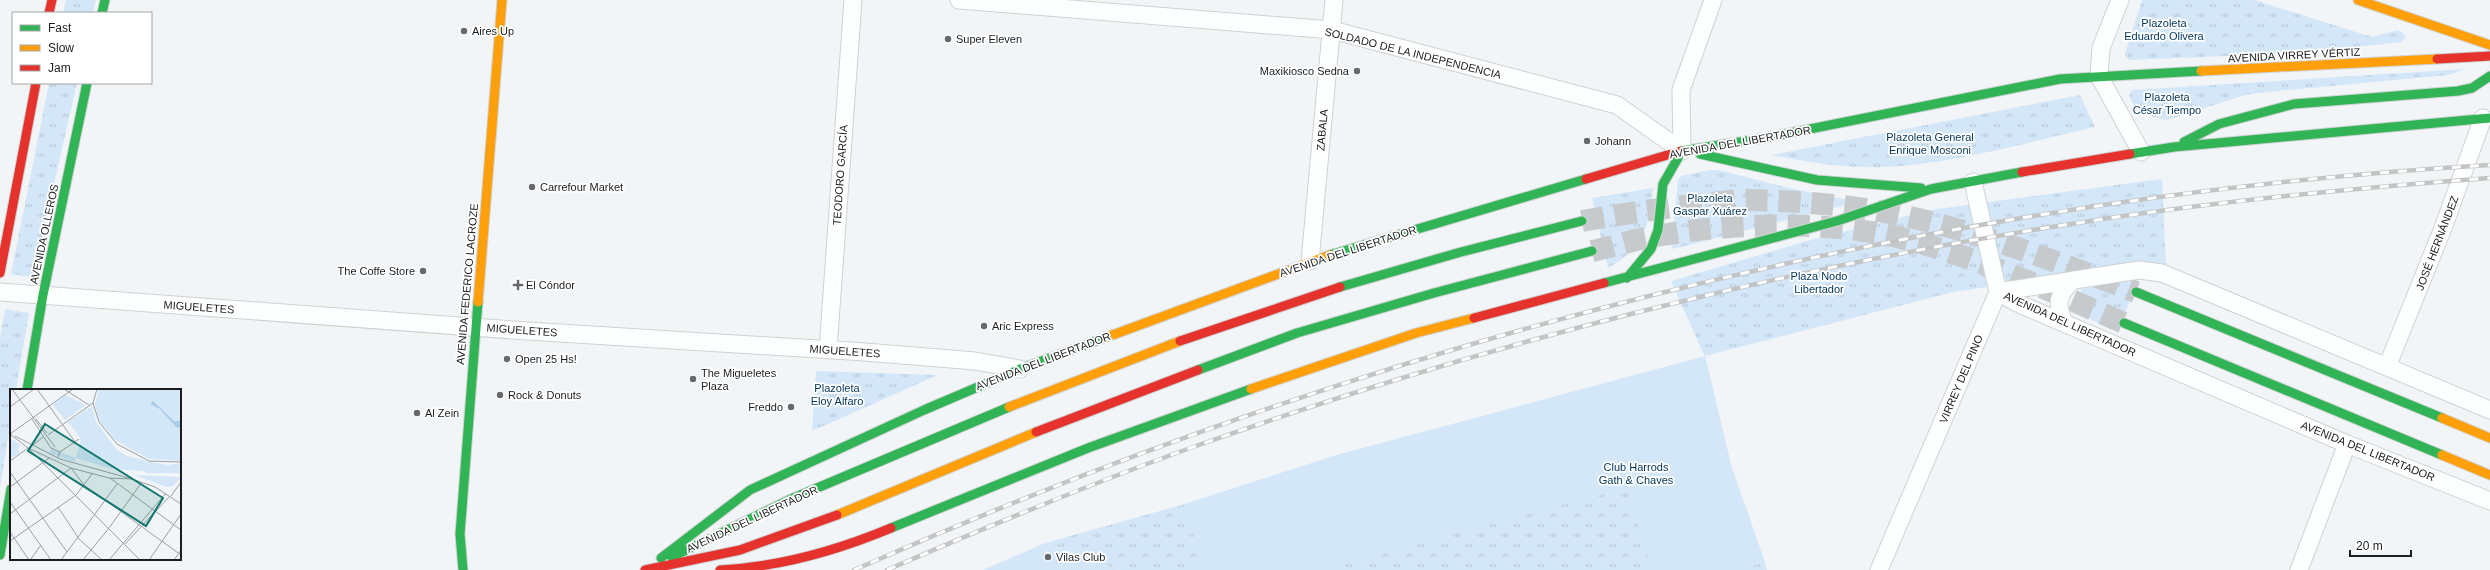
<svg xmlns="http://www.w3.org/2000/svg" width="2490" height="570" font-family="Arial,sans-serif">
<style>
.park{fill:url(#park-tufts)}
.pitch{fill:#d3e7f9}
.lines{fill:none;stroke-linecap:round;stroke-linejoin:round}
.primary-tunnel{stroke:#c7cacc;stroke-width:22;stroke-dasharray:22 11;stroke-linecap:butt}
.street-casing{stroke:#cfd2d3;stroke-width:19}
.fast-casing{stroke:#cfd2d3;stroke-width:11}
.slow-casing{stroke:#cfd2d3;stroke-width:11}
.jam-casing{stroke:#cfd2d3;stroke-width:11}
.street{stroke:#fdfefe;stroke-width:17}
.fast{stroke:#30b455;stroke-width:9}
.slow{stroke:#ff9f0a;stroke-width:9}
.jam{stroke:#e5322d;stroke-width:9}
.rail-casing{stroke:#c3c4c4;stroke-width:4.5}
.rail{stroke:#fff;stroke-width:3;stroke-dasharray:9;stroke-linecap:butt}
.poi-dot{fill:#66696b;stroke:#fff;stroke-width:1.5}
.labels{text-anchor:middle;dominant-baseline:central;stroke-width:3.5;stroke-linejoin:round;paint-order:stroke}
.park-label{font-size:11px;fill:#003459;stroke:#fff}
.poi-label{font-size:11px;fill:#1b1d1f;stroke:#fff;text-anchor:start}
.street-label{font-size:11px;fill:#1b1d1f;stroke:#fff}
.inset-road{fill:none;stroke:#9c9fa1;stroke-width:1}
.view{fill:#0f766e;fill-opacity:0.15;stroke:#0f766e;stroke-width:2}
.inset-edge{fill:none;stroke:#1b1d1f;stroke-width:2}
</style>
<defs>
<pattern id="park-tufts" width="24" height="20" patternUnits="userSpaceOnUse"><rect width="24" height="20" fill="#d3e7f9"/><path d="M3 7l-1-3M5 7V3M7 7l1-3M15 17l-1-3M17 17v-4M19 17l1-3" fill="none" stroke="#b5c6d5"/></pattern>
</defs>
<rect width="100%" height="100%" fill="#f2f5f7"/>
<!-- park -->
<path class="park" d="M66 0H96L93 13H63Z
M2142 0H2254L2372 37 2398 30 2406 36 2402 42 2298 53 2129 60 2125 54Z
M2465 69 2449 75 2267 92 2245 95 2167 120 2146 115 2134 107 2129 95 2132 90Z
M49 83H77L33 277 11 274Z
M2080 95 2095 127C2028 142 1953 164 1885 167 1847 169 1808 162 1771 155Z
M1710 170H1719L1789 188 1858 202 1673 249 1670 244 1673 237 1678 180 1681 176Z
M2162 179 2166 264 2151 263 1953 292 1705 356 1731 465 1767 570H1120L1045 543 1185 504 1337 455 1705 357 1671 281 1807 241 1930 210Z
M1653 188C1647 229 1647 245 1608 268L1592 198Z
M2139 276 2118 331 2078 314 2074 306 2082 289Z
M5 309 29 313 16 390H11V421L0 488V338Z
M816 371 938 375 812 431Z"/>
<!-- pitch -->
<path class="pitch" d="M1705 356 1731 465 1765 562 1741 570H1652L1627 488 1316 570H1203L1185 504 1337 455Z
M1045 543 1120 570H983Z"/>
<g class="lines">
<!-- primary-tunnel -->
<path class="primary-tunnel" d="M1582 221C1622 214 1661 208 1702 204 1716 203 1732 200 1747 200 1801 201 1856 205 1909 217 1987 234 2062 264 2136 292
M1592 251C1615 246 1639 238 1662 235 1731 223 1829 221 1897 237 1976 256 2050 291 2124 323"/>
<defs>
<path id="street" d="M959 0 1332 30 1617 105 1682 151
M2120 0 2101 48 2099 76 2141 152
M1682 151 1681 90 1713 0
M1310 261 1334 0
M0 292 512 330 865 352 975 361 1020 369
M1998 292 2017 303 2347 444 2490 501
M1998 292 2139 270 2162 273 2490 410
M2064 323C2056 303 2057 295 2073 280
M828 350 853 0
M2387 367 2443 228 2483 118
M1879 570 1998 292 1973 182
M2299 570 2347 444"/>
<path id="fast" d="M102 13 105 0
M2184 142 2219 124 2294 104 2458 91 2472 88 2490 76
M1681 151 1765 138 2060 79 2201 71
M1700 154 1817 180 1921 188
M2130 154 2174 147 2490 118
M1330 255 1586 179
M1627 278 1651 249 1658 230 1663 184 1682 151
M1604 283 1837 221 1931 189 2022 172
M1340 287 1461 252 1582 221
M2136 292 2442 418
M2124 323 2442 455
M1198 370 1297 333 1434 293 1592 251
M27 390 43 295 87 83
M891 528 1088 448 1251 389
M0 555 11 489
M672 557 791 499 1009 407
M661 558 750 490 924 410 1020 369 1107 337
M463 570 460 534 478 302"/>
<path id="slow" d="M2358 0 2490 45
M2201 71 2437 59
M478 302 502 0
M1107 337 1330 255
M1251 389 1416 333 1474 318
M1009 407 1180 341
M2442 418 2490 438
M2442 455 2490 475
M837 515 1036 432"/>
<path id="jam" d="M49 13 52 0
M2437 59 2490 56
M2022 172 2130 154
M1586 179 1681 151
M0 273 36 83
M1474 318 1604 283
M1180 341 1340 287
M1036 432 1198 370
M645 570 740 550 837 515
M720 570C779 567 836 551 891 528"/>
</defs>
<!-- street casing -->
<use href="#street" class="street-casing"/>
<!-- fast casing -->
<use href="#fast" class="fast-casing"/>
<!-- slow casing -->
<use href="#slow" class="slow-casing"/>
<!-- jam casing -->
<use href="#jam" class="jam-casing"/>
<!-- street -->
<use href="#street" class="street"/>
<!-- fast -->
<use href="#fast" class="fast"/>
<!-- slow -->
<use href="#slow" class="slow"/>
<!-- jam -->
<use href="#jam" class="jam"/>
<defs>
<path id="rail" d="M854 570C1369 343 1927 198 2490 165
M887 570C989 526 1092 483 1196 446 1481 345 1785 267 2084 222 2219 201 2354 188 2490 178"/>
</defs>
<!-- rail casing -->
<use href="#rail" class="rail-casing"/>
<!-- rail -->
<use href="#rail" class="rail"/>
</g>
<!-- markers -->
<g class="poi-dot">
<circle cx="464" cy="31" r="4"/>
<circle cx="948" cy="39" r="4"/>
<circle cx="1357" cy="71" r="4"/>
<circle cx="1587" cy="141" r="4"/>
<circle cx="532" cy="187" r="4"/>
<circle cx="423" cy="271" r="4"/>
<path d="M516 279h4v4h4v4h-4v4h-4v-4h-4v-4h4z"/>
<circle cx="984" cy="326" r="4"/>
<circle cx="507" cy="359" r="4"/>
<circle cx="693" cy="379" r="4"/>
<circle cx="500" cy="395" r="4"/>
<circle cx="791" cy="407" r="4"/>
<circle cx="417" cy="413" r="4"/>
<circle cx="1048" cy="557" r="4"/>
</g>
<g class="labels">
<!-- park labels -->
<g class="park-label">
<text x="2164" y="23">Plazoleta<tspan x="2164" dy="13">Eduardo Olivera</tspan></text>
<text x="2167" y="97">Plazoleta<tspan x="2167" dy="13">César Tiempo</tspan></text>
<text x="1930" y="137">Plazoleta General<tspan x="1930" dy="13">Enrique Mosconi</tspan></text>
<text x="1710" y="198">Plazoleta<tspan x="1710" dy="13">Gaspar Xuárez</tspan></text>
<text x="1819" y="276">Plaza Nodo<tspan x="1819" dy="13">Libertador</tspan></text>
<text x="837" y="388">Plazoleta<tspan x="837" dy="13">Eloy Alfaro</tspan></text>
<text x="1636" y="467">Club Harrods<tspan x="1636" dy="13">Gath &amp; Chaves</tspan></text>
</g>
<!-- poi labels -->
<g class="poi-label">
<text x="472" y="31">Aires Up</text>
<text x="956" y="39">Super Eleven</text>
<text x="1349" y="71" text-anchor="end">Maxikiosco Sedna</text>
<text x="1595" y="141">Johann</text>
<text x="540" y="187">Carrefour Market</text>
<text x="415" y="271" text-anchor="end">The Coffe Store</text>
<text x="526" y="285">El Cóndor</text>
<text x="992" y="326">Aric Express</text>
<text x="515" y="359">Open 25 Hs!</text>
<text x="701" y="373">The Migueletes<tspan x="701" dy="13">Plaza</tspan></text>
<text x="508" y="395">Rock &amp; Donuts</text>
<text x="783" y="407" text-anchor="end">Freddo</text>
<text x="425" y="413">Al Zein</text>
<text x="1056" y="557">Vilas Club</text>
</g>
<!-- street labels -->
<g class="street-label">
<text transform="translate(1413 53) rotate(14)">SOLDADO DE LA INDEPENDENCIA</text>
<text transform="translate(2294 55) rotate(-3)">AVENIDA VIRREY VÉRTIZ</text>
<text transform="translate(1322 130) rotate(-85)">ZABALA</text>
<text transform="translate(1740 142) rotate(-10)">AVENIDA DEL LIBERTADOR</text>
<text transform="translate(840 175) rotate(-86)">TEODORO GARCÍA</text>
<text transform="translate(44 234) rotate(-78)">AVENIDA OLLEROS</text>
<text transform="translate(2437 243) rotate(-69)">JOSÉ HERNÁNDEZ</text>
<text transform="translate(1348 251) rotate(-18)">AVENIDA DEL LIBERTADOR</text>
<text transform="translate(467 284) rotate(-85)">AVENIDA FEDERICO LACROZE</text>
<text transform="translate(199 307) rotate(4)">MIGUELETES</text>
<text transform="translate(2070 324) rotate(24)">AVENIDA DEL LIBERTADOR</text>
<text transform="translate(522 330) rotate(4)">MIGUELETES</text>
<text transform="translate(845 351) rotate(4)">MIGUELETES</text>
<text transform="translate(1043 361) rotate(-21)">AVENIDA DEL LIBERTADOR</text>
<text transform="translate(1961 379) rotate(-67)">VIRREY DEL PINO</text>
<text transform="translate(2368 451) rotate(22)">AVENIDA DEL LIBERTADOR</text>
<text transform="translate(752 519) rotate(-25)">AVENIDA DEL LIBERTADOR</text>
</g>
</g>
<!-- overview -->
<g transform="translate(10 389)">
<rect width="171" height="171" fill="#f2f5f7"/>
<path d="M89 0H171V72L139 70 105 51 89 31 85 15Z" fill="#d3e7f9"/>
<path d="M77 20 92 65 103 80 66 69 65 73 39 64 41 60 66 69 71 50 58 33ZM137 72 158 76 171 74V84H136ZM124 86 171 88V89L163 97 157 98Z" fill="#d3e7f9"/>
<path d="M56 6 76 16 55 31 43 16ZM82 17 86 33 107 61 117 67 137 72 136 77 150 75V78H156V84L103 80 97 72 95 77 66 69 69 57 75 59 73 65 96 72 88 54 77 20ZM77 28 82 42 71 46 66 31ZM2 50 11 56 8 60 10 63 0 70Z" fill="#d3e7f9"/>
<path d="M143 12 164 32H171V39L166 38 150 20 140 15Z" fill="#adcce8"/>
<path class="inset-road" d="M2 0 45 58M27 0 65 53M54 0 79 16M87 0 83 14 89 33 107 55 139 72 171 73M0 18 24 0M22 30 41 59 50 63M26 30 37 44M0 45 63 0M0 45 18 59 61 79 99 89 122 90M38 46 83 14M5 47 50 70 122 90M23 56 33 48M18 59 130 171M48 68 50 63 69 50M0 72 18 59M0 83 57 163M100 89 171 141M122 90 145 98 171 115M0 98 39 69M161 107 171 93M0 113 41 171M48 118 69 150 92 171M0 125 61 79 74 96 171 166M99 139 132 93M0 143 19 171M0 152 66 106 82 85M115 155 159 108M20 171 31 156M51 171 107 95M73 171 99 139M99 171 156 104M139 171 171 125M164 171 171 161"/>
<path class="view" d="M35 35 153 109 136 137 18 62Z"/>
<rect width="171" height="171" class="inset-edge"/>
</g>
<!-- legend -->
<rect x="12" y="12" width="140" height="72" fill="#ffffff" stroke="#a4a5a5"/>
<rect x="20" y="25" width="20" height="6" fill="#30b455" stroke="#a4a5a5"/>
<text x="48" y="32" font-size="12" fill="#1b1d1f">Fast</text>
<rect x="20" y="45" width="20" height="6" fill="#ff9f0a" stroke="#a4a5a5"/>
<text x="48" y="52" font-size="12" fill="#1b1d1f">Slow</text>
<rect x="20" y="65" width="20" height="6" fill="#e5322d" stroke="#a4a5a5"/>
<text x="48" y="72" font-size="12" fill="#1b1d1f">Jam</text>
<!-- scale -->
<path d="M2350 550v6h61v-6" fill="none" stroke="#1b1d1f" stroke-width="2"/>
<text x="2356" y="550" font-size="12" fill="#1b1d1f" stroke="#ffffff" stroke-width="3" paint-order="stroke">20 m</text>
</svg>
